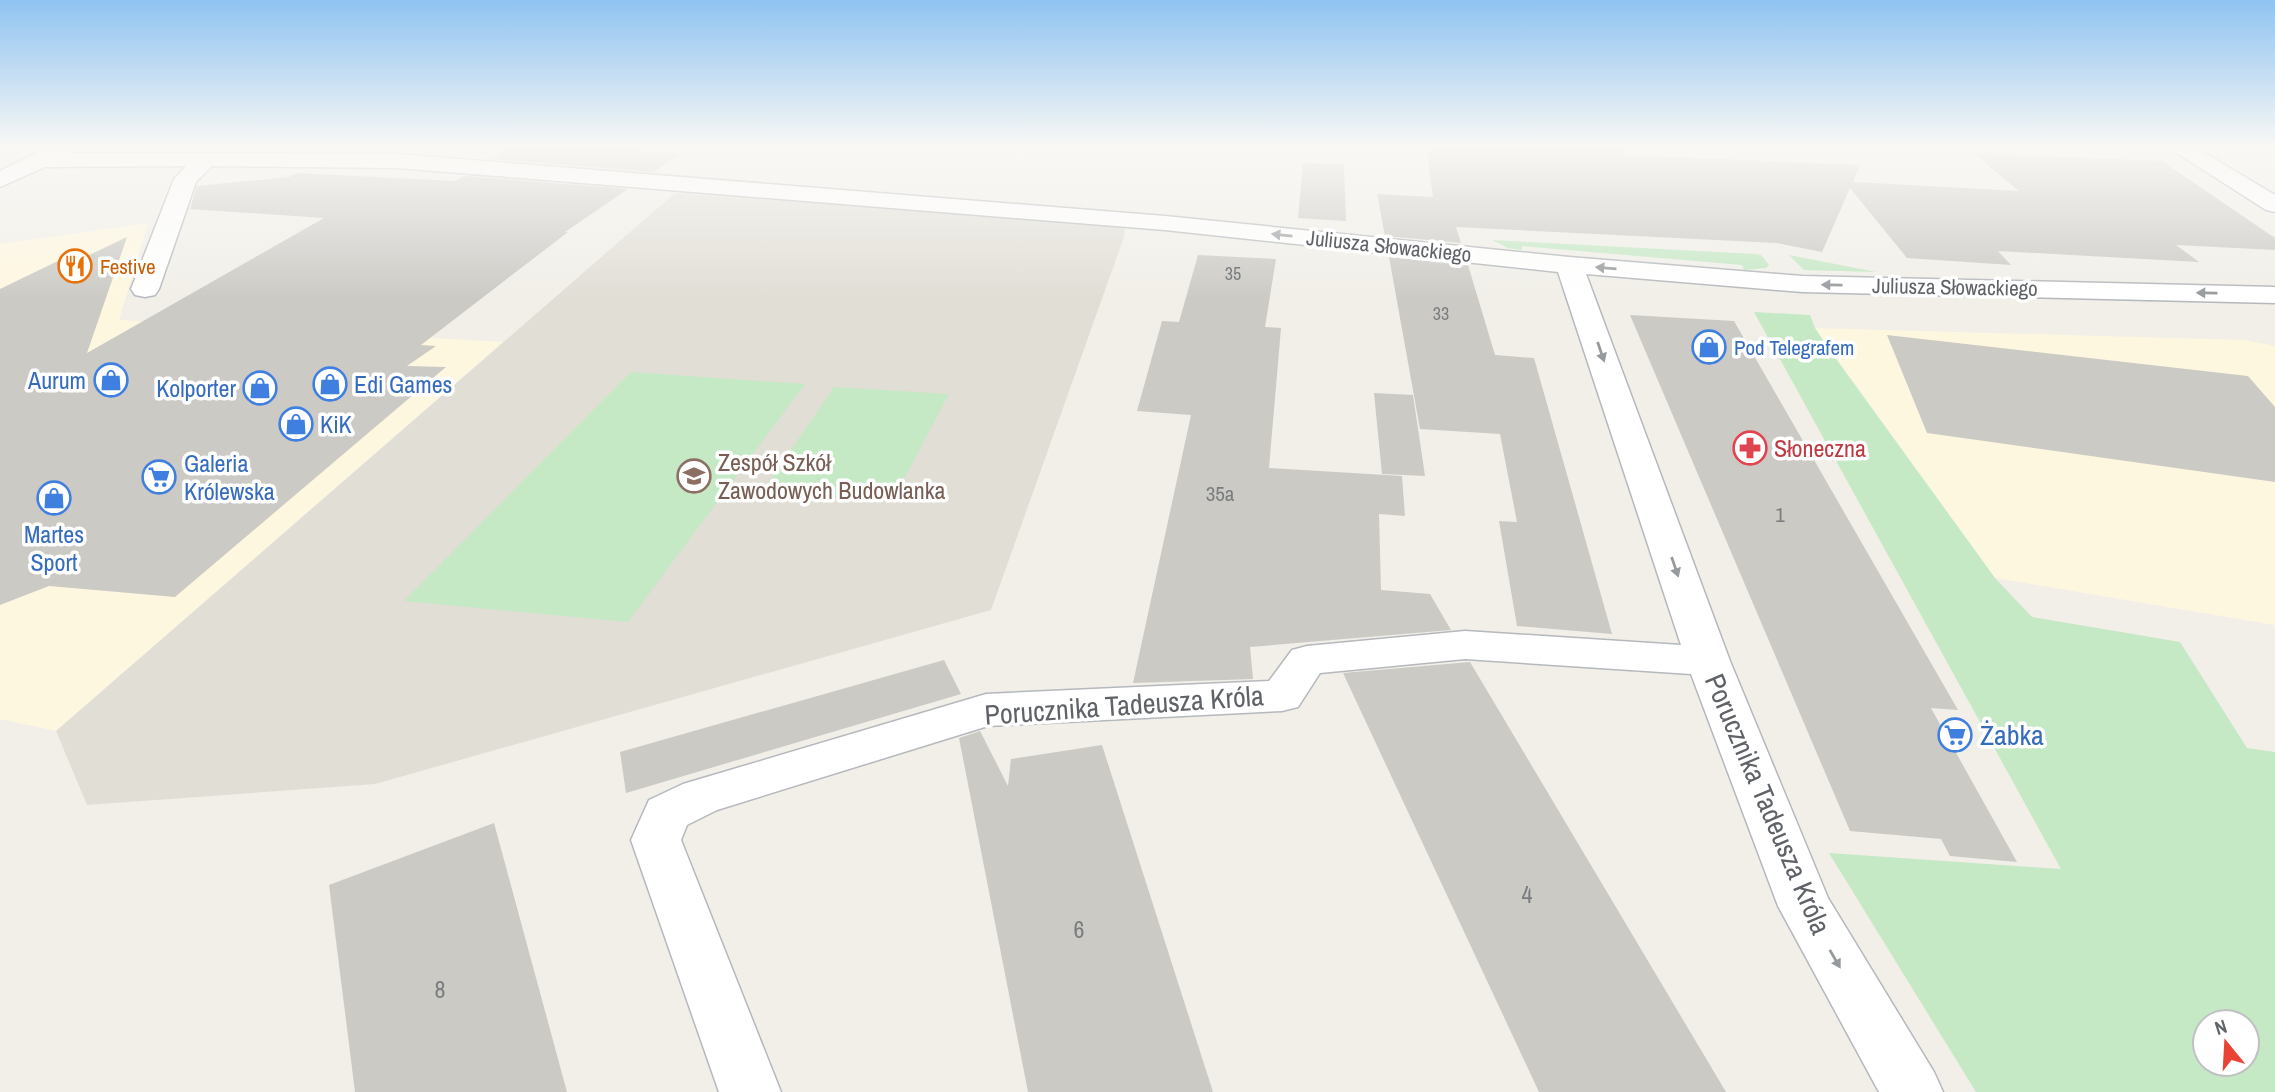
<svg xmlns="http://www.w3.org/2000/svg" width="2275" height="1092" font-family="'Archivo Narrow',sans-serif">
<style>
.commercial{fill:#fef7e0}
.education{fill:#e1ded6}
.green{fill:#c5e8c5;fill-rule:evenodd}
.building{fill:#cccac5}
.lines{fill:none;stroke-linecap:round;stroke-linejoin:round}
.minor-casing{stroke:#b5b8bc;stroke-width:3}
.minor{fill:#fff;fill-rule:evenodd}
.oneway{fill:#979a9d}
.labels{text-anchor:middle;dominant-baseline:central;stroke-width:7;stroke-linejoin:round;paint-order:stroke}
.far-number-label{font-size:18px;fill:#7a7d7f}
.far-street-label{font-size:21px;fill:#5f6368;stroke:#fff}
.far-food-label{font-size:21px;fill:#c56008;stroke:#fff;text-anchor:start}
.far-shop-label{font-size:21px;fill:#366cbe;stroke:#fff;text-anchor:start}
.number-label{font-size:21px;fill:#7a7d7f}
.shop-label{font-size:24px;fill:#366cbe;stroke:#fff;text-anchor:start}
.health-label{font-size:24px;fill:#be3a42;stroke:#fff;text-anchor:start}
.education-label{font-size:24px;fill:#785e54;stroke:#fff;text-anchor:start}
.near-number-label{font-size:24px;fill:#7a7d7f}
.near-street-label{font-size:28px;fill:#5f6368;stroke:#fff}
.near-shop-label{font-size:28px;fill:#366cbe;stroke:#fff;text-anchor:start}
</style>
<rect width="100%" height="100%" fill="#f1efe8"/>
<!-- commercial -->
<path class="commercial" d="M148 223 119 320 503 342 56 731 0 719V244Z
M1815 328 2244 340 2275 346V625L1995 578Z"/>
<!-- education -->
<path class="education" d="M114 146H499L488 154 369 148Z
M675 193 1125 225 1124 237 991 610 375 784 87 805 56 731Z"/>
<!-- green -->
<path class="green" d="M1492 240 1755 254 1761 255 1769 265 1766 268 1744 270 1742 265 1522 246V250L1508 248Z
M1789 255 1876 272 1804 270Z
M1754 312 1810 315 1815 328 1828 348 1995 578 2032 617 2180 642 2247 748 2275 752V1092H1976L1829 853 2061 869ZM2205 1022H2247V1064H2205Z
M631 372 805 384 628 622 404 601Z
M834 387 949 394 892 502 762 492Z"/>
<!-- building -->
<path class="building" d="M512 146H645L638 151 681 154 654 172 491 159Z
M1426 146H1621L1626 155 1860 165 1853 182 2019 191 1973 153 2162 161 2275 238V250L2176 245 2199 262 1998 251 2011 265 1907 258 1850 188 1822 252 1777 243 1456 227 1461 243 1385 236 1377 194 1433 197Z
M1303 163 1344 164 1346 221 1298 218Z
M297 173 455 181 464 176 628 189 565 232H568L421 345 436 346 407 366 446 367 175 597 49 586 0 605V289L66 257 60 269 127 237 87 353 324 218 190 209 197 186 289 177Z
M1198 255 1276 259 1265 327 1281 328 1269 468 1402 476 1405 516 1379 514 1381 590 1430 594 1451 630 1250 647 1253 679 1133 683 1191 415 1137 411 1162 321 1179 322Z
M1389 257 1468 265 1495 355 1534 358 1612 634 1517 626 1499 521 1517 522 1500 434 1420 429Z
M1630 315 1734 321 1958 710 1931 708 2017 862 1950 856 1941 839 1850 831Z
M1887 335 2248 376 2275 407V482L1927 433Z
M1374 393 1413 395 1425 476 1382 474Z
M944 660 961 694 626 793 620 752Z
M1470 662 1726 1092H1539L1343 673Z
M980 731 1008 786 1011 759 1102 745 1213 1092H1028L959 738Z
M494 823 567 1092H355L329 885Z"/>
<g class="lines">
<defs>
<path id="minor" d="M51 146H77L71 153 397 154 1165 216 1569 257 1802 276 2275 287V303L1802 292 1586 274 1730 661 1828 898 1934 1072 1943 1092H1879L1778 906 1691 674 1465 659 1320 673 1298 707 1282 711 988 726 717 810 687 825 681 840 781 1092H719L631 840 649 800 683 784 986 694 1269 681 1292 650 1307 646 1465 631 1681 645 1558 272 1165 230 397 168 212 166 196 182 159 289 155 295 145 297 135 295 131 289 174 179 186 166 45 167 0 187V171Z
M2166 146H2193L2275 195V212L2266 210Z"/>
</defs>
<!-- minor casing -->
<use href="#minor" class="minor-casing"/>
<!-- minor -->
<use href="#minor" class="minor"/>
</g>
<!-- one-way arrows -->
<defs><path id="oneway-solid" d="M-6-.8H1V-3.2L6.5 0L1 3.2V.8H-6Z" transform="scale(1.75)"/></defs>
<g class="oneway">
<use href="#oneway-solid" transform="translate(1282 235) rotate(-174)"/>
<use href="#oneway-solid" transform="translate(1606 268) rotate(-175)"/>
<use href="#oneway-solid" transform="translate(1832 285) rotate(-179)"/>
<use href="#oneway-solid" transform="translate(2207 293) rotate(-179)"/>
<use href="#oneway-solid" transform="translate(1601 352) rotate(71)"/>
<use href="#oneway-solid" transform="translate(1675 567) rotate(71)"/>
<use href="#oneway-solid" transform="translate(1835 959) rotate(60)"/>
</g>
<!-- sky -->
<linearGradient id="sky" x2="0" y2="1"><stop stop-color="#8fc3f1"/><stop offset="0.49" stop-color="#f9f8f5"/><stop offset="1" stop-color="#f9f8f5" stop-opacity="0"/></linearGradient>
<rect width="2275" height="299" fill="url(#sky)"/>
<!-- icons -->
<defs>
<symbol id="restaurant-ring" viewBox="-11 -11 22 22"><circle r="9.5" fill="#fff" stroke="#e8710a" stroke-width="1.5"/><path d="M-5-6h1v4h1v-4h1v4h1v-4h1v5L-1.5 .5V6h-2V.5L-5-1ZM5-6V6H3V1.5H1.5Q1.5-4 5-6Z" fill="#e8710a"/></symbol>
<symbol id="shop-ring" viewBox="-11 -11 22 22"><circle r="9.5" fill="#fff" stroke="#3f7fe0" stroke-width="1.5"/><path d="M-5-2.5h2.3a2.7 3.5 0 0 1 5.4 0H5L5.5 6h-11ZM-1.5-2.5h3a1.5 2.3 0 0 0-3 0Z" fill="#3f7fe0"/></symbol>
<symbol id="pharmacy-ring" viewBox="-11 -11 22 22"><circle r="9.5" fill="#fff" stroke="#e0444e" stroke-width="1.5"/><path d="M-2-6h4v4h4v4h-4v4h-4v-4h-4v-4h4Z" fill="#e0444e"/></symbol>
<symbol id="school-ring" viewBox="-11 -11 22 22"><circle r="9.5" fill="#fff" stroke="#8d6e63" stroke-width="1.5"/><path d="M0-5L7-2L0 1L-7-2ZM-4 1L0 2.5L4 1V4Q0 6-4 4Z" fill="#8d6e63"/></symbol>
<symbol id="supermarket-ring" viewBox="-11 -11 22 22"><circle r="9.5" fill="#fff" stroke="#3f7fe0" stroke-width="1.5"/><path d="M-6-5.5h2.5l.6 2H6L4.5 2H-2.5L-4.4-4H-6ZM-1.5 3.2a1.3 1.3 0 1 0 .1 0ZM3 3.2a1.3 1.3 0 1 0 .1 0Z" fill="#3f7fe0"/></symbol>
</defs>
<g fill-rule="evenodd">
<use href="#restaurant-ring" x="56" y="247" width="38" height="38"/>
<use href="#shop-ring" x="1690" y="328" width="38" height="38"/>
<use href="#shop-ring" x="92" y="361" width="38" height="38"/>
<use href="#shop-ring" x="311" y="365" width="38" height="38"/>
<use href="#shop-ring" x="241" y="369" width="38" height="38"/>
<use href="#shop-ring" x="277" y="405" width="38" height="38"/>
<use href="#pharmacy-ring" x="1731" y="429" width="38" height="38"/>
<use href="#school-ring" x="675" y="457" width="38" height="38"/>
<use href="#supermarket-ring" x="140" y="458" width="38" height="38"/>
<use href="#shop-ring" x="35" y="479" width="38" height="38"/>
<use href="#supermarket-ring" x="1936" y="716" width="38" height="38"/>
</g>
<g class="labels">
<!-- far-number labels -->
<g class="far-number-label">
<text x="1233" y="273">35</text>
<text x="1441" y="313">33</text>
</g>
<!-- far-street labels -->
<g class="far-street-label">
<text transform="translate(1389 246) rotate(6)">Juliusza Słowackiego</text>
<text transform="translate(1955 287) rotate(1)">Juliusza Słowackiego</text>
</g>
<!-- far-food labels -->
<g class="far-food-label">
<text x="100" y="266">Festive</text>
</g>
<!-- far-shop labels -->
<g class="far-shop-label">
<text x="1734" y="347">Pod Telegrafem</text>
</g>
<!-- number labels -->
<g class="number-label">
<text x="1220" y="493">35a</text>
<text x="1780" y="514">1</text>
</g>
<!-- shop labels -->
<g class="shop-label">
<text x="86" y="380" text-anchor="end">Aurum</text>
<text x="354" y="384">Edi Games</text>
<text x="236" y="388" text-anchor="end">Kolporter</text>
<text x="320" y="424">KiK</text>
<text x="184" y="463">Galeria<tspan x="184" dy="28">Królewska</tspan></text>
<text x="54" y="534" text-anchor="middle">Martes<tspan x="54" dy="28">Sport</tspan></text>
</g>
<!-- health labels -->
<g class="health-label">
<text x="1774" y="448">Słoneczna</text>
</g>
<!-- education labels -->
<g class="education-label">
<text x="718" y="462">Zespół Szkół<tspan x="718" dy="28">Zawodowych Budowlanka</tspan></text>
</g>
<!-- near-number labels -->
<g class="near-number-label">
<text x="1527" y="894">4</text>
<text x="1079" y="929">6</text>
<text x="440" y="989">8</text>
</g>
<!-- near-street labels -->
<g class="near-street-label">
<text transform="translate(1124 705) rotate(-4)">Porucznika Tadeusza Króla</text>
<text transform="translate(1768 804) rotate(67)">Porucznika Tadeusza Króla</text>
</g>
<!-- near-shop labels -->
<g class="near-shop-label">
<text x="1980" y="735">Żabka</text>
</g>
</g>
<!-- north arrow -->
<g transform="translate(2226 1043) rotate(342)"><circle r="33" fill="#ffffff" stroke="#bfc1c3" stroke-width="2"/>
<path d="M0-5L12 26L0 18L-12 26Z" fill="#ea4335"/>
<text y="-10" font-size="19" font-weight="bold" text-anchor="middle" fill="#5f6368">N</text>
</g>
</svg>
